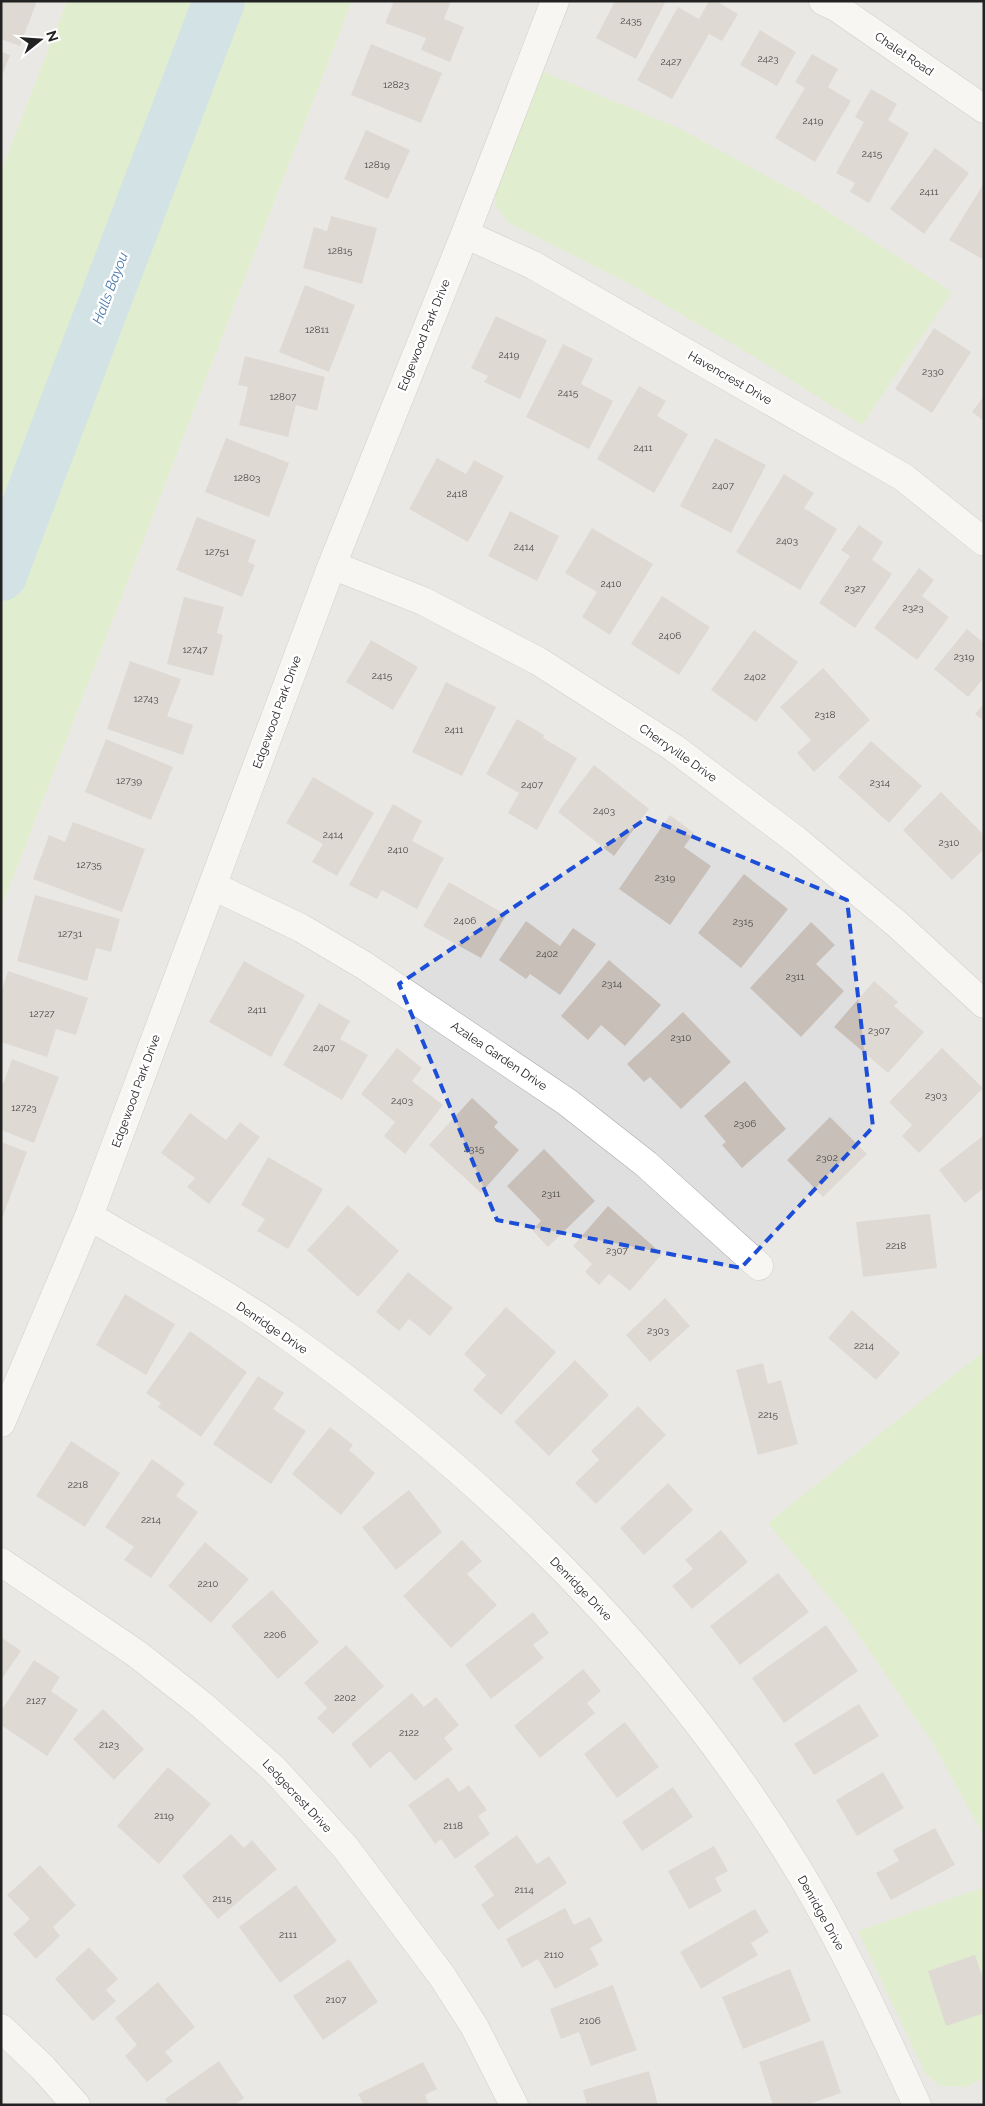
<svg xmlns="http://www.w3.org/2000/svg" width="985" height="2106" font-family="Raleway,sans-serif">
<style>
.residential{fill:#e0dfdf}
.grass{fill:#cdebb0}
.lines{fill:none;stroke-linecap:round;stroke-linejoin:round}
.river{stroke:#aad3df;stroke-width:52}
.building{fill:#c7bfb8}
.street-casing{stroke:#a9a9a9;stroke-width:29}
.street{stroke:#fff;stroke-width:28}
.marked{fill:none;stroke:#1d4ed8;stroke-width:4;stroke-dasharray:10 6;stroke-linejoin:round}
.labels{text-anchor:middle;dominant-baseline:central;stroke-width:5;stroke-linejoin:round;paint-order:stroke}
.number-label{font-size:10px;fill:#4b4948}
.street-label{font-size:12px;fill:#222;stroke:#fff}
.water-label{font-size:14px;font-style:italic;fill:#4a7aab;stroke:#fff}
</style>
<rect width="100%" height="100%" fill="#f2efe9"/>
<!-- residential -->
<path class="residential" d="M1 1H67L1 171Z
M352 1H984V2105H1V909Z"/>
<!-- grass -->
<path class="grass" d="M67 1H352L1 909V171Z
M539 70 679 128 807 198 952 292 862 425 756 358 624 281 509 223 496 207V190Z
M984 1351V1836L932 1742 848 1620 768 1523Z
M984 1887V2078L966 2087 940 2086 925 2073 858 1931Z"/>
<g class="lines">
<!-- river -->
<path class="river" d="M1 575 219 1"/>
</g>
<!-- building -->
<path class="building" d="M1 1H37L20 46 1 39Z
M394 1H451L444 19 464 27 450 62 421 50 426 38 385 23Z
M615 1H666L636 59 596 38Z
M709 1H716L738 14 722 41 709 34 672 99 637 80 678 7 699 19Z
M760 30 796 52 777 86 740 65Z
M371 44 442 73 421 123 351 95Z
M1 52 10 55 1 78Z
M812 54 838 69 828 87 851 101 815 162 775 138 805 88 795 82Z
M871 89 897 104 888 120 909 133 869 203 850 192 855 183 836 173 864 122 855 117Z
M366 130 410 150 388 199 344 179Z
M935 148 969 173 924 234 890 209Z
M984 183V260L949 240Z
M331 216 377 228 362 284 303 268 314 227 327 231Z
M305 285 355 305 329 372 279 352Z
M496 316 547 340 520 399 484 382 488 376 471 368Z
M934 328 971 352 932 413 895 389Z
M563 344 593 359 581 384 613 401 589 449 526 417Z
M245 356 325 377 317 411 296 405 288 437 239 425 248 387 238 385Z
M639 386 666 401 657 416 688 434 654 493 597 459Z
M984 396V421L972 412Z
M226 438 289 463 269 517 205 492Z
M715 438 766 465 731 533 680 506Z
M437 458 466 474 474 460 504 476 468 542 409 509Z
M784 474 814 493 804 508 837 529 800 590 736 552Z
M510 511 559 536 537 581 488 556Z
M197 517 256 540 248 562 255 565 242 597 176 570Z
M859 525 883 542 872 560 892 574 855 628 819 603 850 556 841 550Z
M592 528 653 564 610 635 582 617 597 592 565 573Z
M919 568 934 580 922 596 949 617 917 660 874 628Z
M662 596 710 627 679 675 631 644Z
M184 597 224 607 217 633 223 635 213 676 167 664Z
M967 629 984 643V678L968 697 934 669Z
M754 630 798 662 756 722 711 690Z
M371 640 418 667 393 710 346 682Z
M130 661 181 679 167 716 193 725 183 755 107 729Z
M823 668 870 720 814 772 797 753 811 740 780 707Z
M446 682 496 707 462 776 412 752Z
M984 704V721L975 714Z
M517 719 544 735 543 738 577 758 537 830 508 813 519 793 486 774Z
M106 739 173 767 151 820 85 792Z
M871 741 922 786 889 823 838 777Z
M594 765 649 809 614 856 558 812Z
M313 777 374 813 337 876 312 862 323 844 286 823Z
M941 792 984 835V849L952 880 903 830Z
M393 804 422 821 412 841 444 858 417 909 382 890 377 899 349 885Z
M670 815 694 833 684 847 711 866 670 925 619 889Z
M73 822 145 849 122 912 33 879 49 835 65 842Z
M744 874 788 909 741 968 698 933Z
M449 882 506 915 481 958 423 926Z
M35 895 120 919 111 952 96 948 87 981 17 961Z
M526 921 560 946 573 928 596 944 560 995 530 974 526 979 499 960Z
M811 922 835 945 816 964 844 991 801 1037 750 988Z
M609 960 661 1005 625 1046 601 1025 588 1040 561 1016Z
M244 961 305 995 271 1057 209 1022Z
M8 971 88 998 76 1035 56 1029 47 1057 1 1042V992Z
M874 981 898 1002 894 1006 924 1032 888 1073 834 1027Z
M319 1003 350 1021 340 1039 368 1055 342 1100 283 1065Z
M683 1012 731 1062 681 1109 650 1077 644 1082 627 1064Z
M397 1048 422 1068 412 1081 443 1105 405 1154 384 1136 395 1122 361 1094Z
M942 1048 983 1088 919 1153 902 1136 912 1125 889 1102Z
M12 1059 59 1077 34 1143 1 1130V1084H3Z
M745 1081 786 1129 742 1168 722 1145 726 1142 704 1116Z
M472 1098 498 1122 494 1127 519 1150 481 1193 429 1145Z
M190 1113 226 1140 240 1122 260 1137 209 1204 187 1187 195 1178 161 1153Z
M830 1117 867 1154 823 1197 787 1160Z
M984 1135V1188L965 1203 939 1170Z
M1 1142 27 1152 1 1221Z
M544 1149 595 1201 548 1247 532 1230 541 1221 507 1186Z
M268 1157 323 1189 288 1249 257 1231 265 1219 241 1205Z
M348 1205 399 1251 358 1297 307 1250Z
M608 1206 662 1254 630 1291 609 1274 599 1285 585 1272 592 1264 573 1246Z
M930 1214 937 1268 863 1277 856 1222Z
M408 1272 453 1308 430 1336 409 1319 399 1331 376 1312Z
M125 1294 175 1324 146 1375 96 1345Z
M665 1298 690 1326 650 1362 626 1335Z
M506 1307 556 1352 501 1415 473 1390 486 1375 464 1354Z
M852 1310 900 1353 876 1380 828 1338Z
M190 1331 247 1372 201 1437 158 1407 161 1403 146 1393Z
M575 1360 609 1395 549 1456 514 1422Z
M763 1363 768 1384 781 1380 798 1444 758 1455 736 1370Z
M258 1376 284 1393 273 1409 306 1431 271 1484 213 1444Z
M638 1406 666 1435 596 1504 575 1483 599 1460 591 1451Z
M330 1427 353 1445 349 1450 375 1473 341 1515 292 1474Z
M71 1441 120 1473 85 1527 36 1496Z
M152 1459 185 1483 176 1496 198 1512 151 1578 124 1560 134 1547 105 1527Z
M668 1483 693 1510 644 1555 620 1528Z
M409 1490 442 1532 396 1570 362 1527Z
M721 1530 748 1562 692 1609 672 1586 693 1569 685 1560Z
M462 1540 482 1561 467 1574 497 1605 451 1648 403 1596Z
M205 1542 249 1579 211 1623 168 1586Z
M778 1573 809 1612 740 1665 710 1626Z
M272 1590 319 1642 278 1679 231 1626Z
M533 1612 549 1633 533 1645 544 1658 491 1699 465 1665Z
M826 1625 858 1671 784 1723 752 1678Z
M1 1637 21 1651 1 1680Z
M346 1645 384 1686 333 1734 317 1718 327 1708 304 1683Z
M34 1660 60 1677 51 1691 78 1710 47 1756 1 1725V1711Z
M583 1669 601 1691 587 1703 595 1713 540 1758 514 1726Z
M412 1693 424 1707 436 1697 459 1725 444 1738 453 1749 415 1781 390 1751 370 1768 351 1744Z
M859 1704 879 1736 814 1775 794 1744Z
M103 1709 144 1749 114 1780 73 1739Z
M625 1722 659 1767 617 1798 584 1754Z
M168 1767 211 1804 159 1864 117 1826Z
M883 1772 904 1808 857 1836 836 1800Z
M448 1777 459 1792 469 1785 487 1810 478 1816 490 1834 455 1859 441 1839 435 1844 408 1805Z
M673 1787 693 1817 642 1851 622 1822Z
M935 1828 955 1865 891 1900 876 1873 899 1861 893 1850Z
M231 1834 244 1848 252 1840 277 1869 218 1919 182 1876Z
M517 1835 537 1864 549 1856 567 1883 498 1930 481 1905 494 1895 474 1866Z
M714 1846 728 1871 715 1878 722 1891 689 1909 668 1871Z
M40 1865 76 1905 53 1927 60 1936 36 1959 13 1934 30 1919 7 1895Z
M296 1885 337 1941 280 1983 239 1927Z
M565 1908 574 1925 590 1917 603 1941 590 1948 599 1965 555 1989 538 1959 522 1968 506 1939Z
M755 1909 769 1932 751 1943 758 1955 701 1989 680 1952Z
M89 1947 118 1979 106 1990 116 2001 93 2021 55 1979Z
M975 1955 984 1981V2013L946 2026 928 1971Z
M349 1959 378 2002 323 2040 293 1996Z
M790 1969 811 2021 743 2049 722 1997Z
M158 1982 195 2027 165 2052 173 2061 147 2082 125 2056 137 2045 115 2018Z
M613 1985 637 2050 591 2066 579 2032 561 2039 550 2009Z
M823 2040 841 2093 806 2105H773L759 2062Z
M219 2061 244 2098 235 2105H169L165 2099Z
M423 2062 437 2089 425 2095 429 2105H364L358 2094Z
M649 2071 658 2105H587L583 2090Z"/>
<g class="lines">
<defs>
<path id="street" d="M823 1 836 7 984 109
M465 234 533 265 903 477 984 542
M332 565 423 601 538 661 674 748 796 840 897 924 984 1004
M213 886 301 928 365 966 567 1102 646 1164 759 1266
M89 1216C155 1255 224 1291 286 1335 486 1476 665 1652 793 1861 840 1938 879 2022 917 2105
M1 1423 89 1216 332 565 465 234 555 1
M1 1562 137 1654 203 1706 274 1769 345 1847 442 1976 474 2026 514 2105
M1 2028 43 2068 76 2105"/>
</defs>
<!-- street casing -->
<use href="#street" class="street-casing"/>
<!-- street -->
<use href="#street" class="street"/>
</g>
<!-- marked area -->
<path d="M0 0H985V2106H0ZM647 818 847 900 873 1127 741 1268 497 1220 399 984Z" fill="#f2efe9" fill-opacity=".55" fill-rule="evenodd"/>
<path class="marked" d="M647 818 847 900 873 1127 741 1268 497 1220 399 984Z"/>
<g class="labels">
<!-- number labels -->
<g class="number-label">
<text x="631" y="20">2435</text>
<text x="768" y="58">2423</text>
<text x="671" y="61">2427</text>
<text x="396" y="84">12823</text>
<text x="813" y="120">2419</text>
<text x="872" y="153">2415</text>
<text x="377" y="164">12819</text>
<text x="929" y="191">2411</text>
<text x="340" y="250">12815</text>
<text x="317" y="329">12811</text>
<text x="509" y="354">2419</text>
<text x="933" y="371">2330</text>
<text x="568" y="392">2415</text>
<text x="283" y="396">12807</text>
<text x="643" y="447">2411</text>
<text x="247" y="477">12803</text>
<text x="723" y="485">2407</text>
<text x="457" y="493">2418</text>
<text x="787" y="540">2403</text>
<text x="524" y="546">2414</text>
<text x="217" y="551">12751</text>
<text x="611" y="583">2410</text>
<text x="855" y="588">2327</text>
<text x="913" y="607">2323</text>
<text x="670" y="635">2406</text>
<text x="195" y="649">12747</text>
<text x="964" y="656">2319</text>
<text x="382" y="675">2415</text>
<text x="755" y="676">2402</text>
<text x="146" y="698">12743</text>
<text x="825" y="714">2318</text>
<text x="454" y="729">2411</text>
<text x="129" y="780">12739</text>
<text x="880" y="782">2314</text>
<text x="532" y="784">2407</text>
<text x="604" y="810">2403</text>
<text x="333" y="834">2414</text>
<text x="949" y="842">2310</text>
<text x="398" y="849">2410</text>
<text x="89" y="864">12735</text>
<text x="665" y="877">2319</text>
<text x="465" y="920">2406</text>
<text x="743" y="921">2315</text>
<text x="70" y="933">12731</text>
<text x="547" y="953">2402</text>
<text x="795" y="976">2311</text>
<text x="612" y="983">2314</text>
<text x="257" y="1009">2411</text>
<text x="42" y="1013">12727</text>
<text x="879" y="1030">2307</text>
<text x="681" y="1037">2310</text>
<text x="324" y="1047">2407</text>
<text x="936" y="1095">2303</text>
<text x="402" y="1100">2403</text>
<text x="24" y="1107">12723</text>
<text x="745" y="1123">2306</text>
<text x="474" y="1148">2315</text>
<text x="827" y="1157">2302</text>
<text x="551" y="1193">2311</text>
<text x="896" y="1245">2218</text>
<text x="617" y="1250">2307</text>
<text x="658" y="1330">2303</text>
<text x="864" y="1345">2214</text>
<text x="768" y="1414">2215</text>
<text x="78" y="1484">2218</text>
<text x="151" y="1519">2214</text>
<text x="208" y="1583">2210</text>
<text x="275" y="1634">2206</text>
<text x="345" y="1697">2202</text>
<text x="36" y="1700">2127</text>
<text x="409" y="1732">2122</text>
<text x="109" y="1744">2123</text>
<text x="164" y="1815">2119</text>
<text x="453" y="1825">2118</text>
<text x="524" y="1889">2114</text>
<text x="222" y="1898">2115</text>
<text x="288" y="1934">2111</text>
<text x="554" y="1954">2110</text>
<text x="336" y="1999">2107</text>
<text x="590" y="2020">2106</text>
</g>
<!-- street labels -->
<g class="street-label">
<text transform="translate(904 54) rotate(34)">Chalet Road</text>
<text transform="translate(424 335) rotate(-68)">Edgewood Park Drive</text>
<text transform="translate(730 378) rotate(30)">Havencrest Drive</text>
<text transform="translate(277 712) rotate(-70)">Edgewood Park Drive</text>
<text transform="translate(678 753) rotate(35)">Cherryville Drive</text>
<text transform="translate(499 1056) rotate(34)">Azalea Garden Drive</text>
<text transform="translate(136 1091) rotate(-70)">Edgewood Park Drive</text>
<text transform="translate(272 1328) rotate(34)">Denridge Drive</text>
<text transform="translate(581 1589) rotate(46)">Denridge Drive</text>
<text transform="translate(297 1796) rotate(47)">Ledgecrest Drive</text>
<text transform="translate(821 1913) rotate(61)">Denridge Drive</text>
</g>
<!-- water labels -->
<g class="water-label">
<text transform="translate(110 288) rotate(-69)">Halls Bayou</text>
</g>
</g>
<!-- border -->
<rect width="985" height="2106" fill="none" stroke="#222222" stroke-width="5"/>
<!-- north arrow -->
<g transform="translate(40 40) rotate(73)" stroke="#ffffff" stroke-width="4" paint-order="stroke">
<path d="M0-4L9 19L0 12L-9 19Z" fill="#222222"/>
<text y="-8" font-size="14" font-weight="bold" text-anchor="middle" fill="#222222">N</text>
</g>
</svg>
